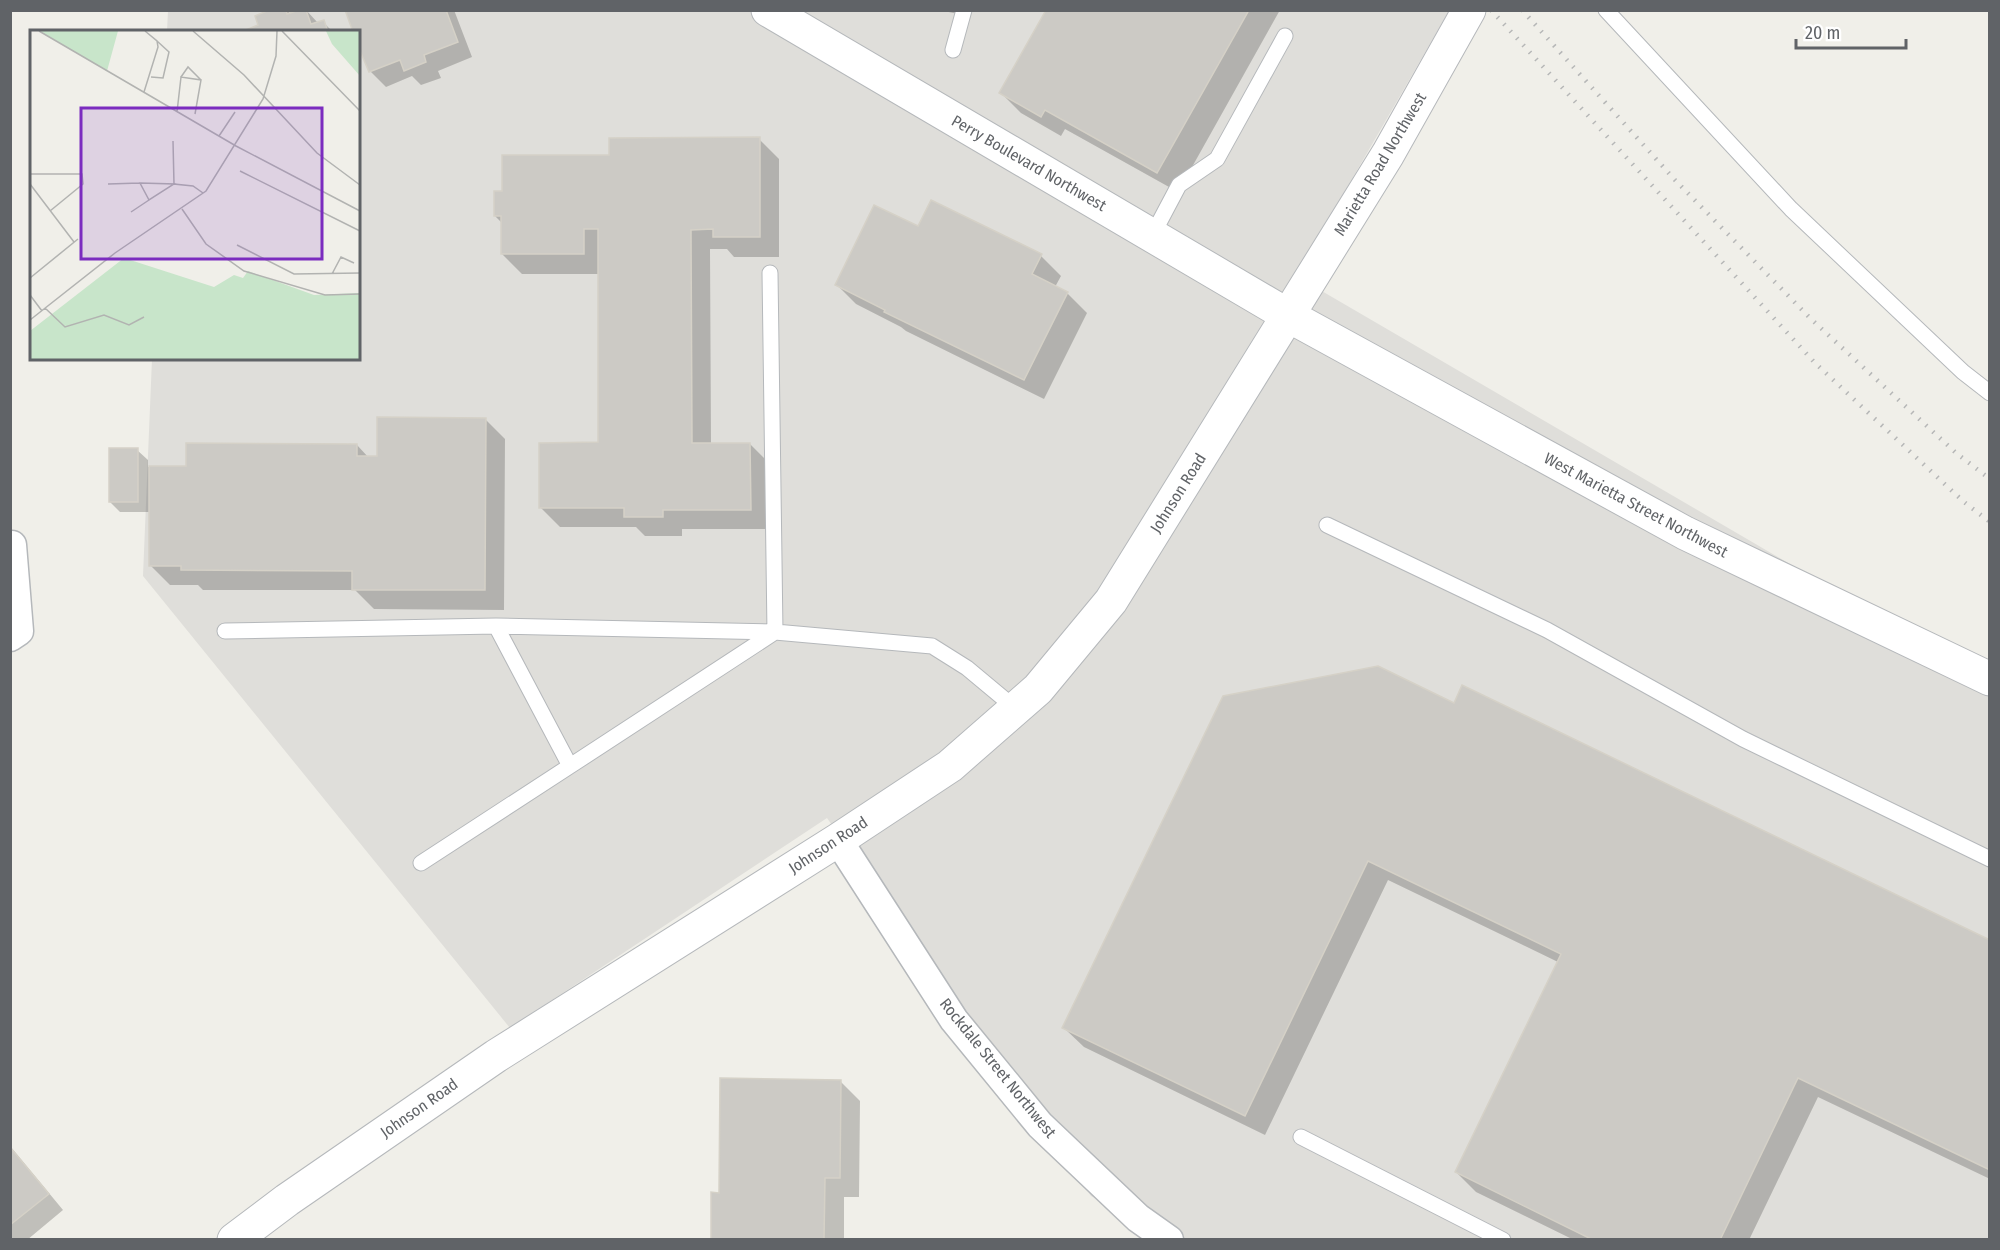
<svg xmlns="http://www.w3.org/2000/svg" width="2000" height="1250" font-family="'Fira Sans Condensed',sans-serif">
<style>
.industrial{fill:#dfdeda}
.shadow{fill:#0003}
.building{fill:#cccac5;stroke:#d5d1c7;stroke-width:1.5}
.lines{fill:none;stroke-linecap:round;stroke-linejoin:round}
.service-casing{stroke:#b5b8bb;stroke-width:17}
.minor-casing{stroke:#b5b8bb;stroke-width:31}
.tertiary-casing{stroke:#b5b8bb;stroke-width:35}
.service{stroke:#fff;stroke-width:15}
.minor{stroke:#fff;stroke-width:28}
.tertiary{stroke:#fff;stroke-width:33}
.rail{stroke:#b6b7b7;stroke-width:4.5;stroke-dasharray:1.5 8;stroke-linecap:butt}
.labels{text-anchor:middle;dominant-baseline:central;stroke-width:5;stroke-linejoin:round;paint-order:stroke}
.street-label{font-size:16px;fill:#606367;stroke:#fff}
.inset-road{fill:none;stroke:#b2b3b1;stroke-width:1.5}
.view{fill:#7b2cbf;fill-opacity:0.15;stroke:#7b2cbf;stroke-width:3}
.inset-edge{fill:none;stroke:#606367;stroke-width:3}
</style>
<rect width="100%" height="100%" fill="#f0efe9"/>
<!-- industrial -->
<path class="industrial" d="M168 11H1449L1296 276 1989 680V1239H1170L1091 1196 827 818 510 1028 143 576 152 359 358 358V32L167 31Z"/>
<!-- shadow -->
<path class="shadow" d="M274 10H287L291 15 306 10 318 23 323 22 333 32H244L260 26Z
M348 10H454L472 57 438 71 441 78 421 85 412 76 386 87 370 71 358 32Z
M939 10H958V14Z
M1048 10H1280L1178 192 1065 129 1061 136 1021 113 1001 93Z
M759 139 779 159V257H734L727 249H710L711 444H750L770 464V529H682V536H645L636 527H560L540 507 600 444 599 274H522L502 254V223L495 216 504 193 611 156Z
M919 228 1041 256 1061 276 1055 287 1067 293 1087 313 1044 399 906 331 901 327 856 304 836 284Z
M485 419 505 439 504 610 374 609 355 590H203L198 585H170L150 565V512H120L110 502 137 450 148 460V467H187L357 445 369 458H379Z
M1454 705 1990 942V1179L1818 1097 1749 1240H1574L1476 1192 1456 1172 1558 962 1388 880 1265 1135 1084 1047 1064 1028Z
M840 1081 860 1101 859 1197H844V1240H713L720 1194Z
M10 1146 63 1210 27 1240H10Z"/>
<!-- building -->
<path class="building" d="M269 10H286L287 14 299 10H306L311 24 324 20 328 32H241L258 25 255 16Z
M345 10H446L458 42 424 55 426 62 404 71 400 60 369 72 358 46V32H353Z
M1046 10H1249L1157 173 1045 110 1041 117 999 93Z
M760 137V237H713V229L691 230 692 443H750L751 510H663V517H624V508H539V443L598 442V229H584V254H501V216H494V191H502V155H609V138Z
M931 200 1042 254 1032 274 1068 292 1024 380 884 312 885 310 835 285 874 205 918 226Z
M377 417 486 418 485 590H352V571L181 570V566H149V466H186V443L357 444V456H377Z
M109 448H138V502H109Z
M1378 666 1454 703 1462 685 1990 940V1170L1798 1078 1720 1240H1593L1455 1172 1561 954 1368 861 1245 1116 1062 1028 1223 696Z
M720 1078 841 1080 840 1178H825L824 1240H711V1192L719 1193Z
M10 1147 49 1194 10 1225Z"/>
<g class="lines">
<defs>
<path id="service" d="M1606 10 1791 209 1963 372 1990 393
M953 50 964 10
M1152 236 1179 185 1217 159 1285 36
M770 273 775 632 932 646 967 668 1015 708
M1327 525 1547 630 1743 739 1990 859
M496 626 775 632 570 766Z
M225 631 496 626
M421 863 570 766
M1301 1137 1503 1240"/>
<path id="minor" d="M10 545H12L19 631 10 637
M838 840 954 1020 1040 1125 1138 1218 1169 1240"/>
<path id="tertiary" d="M768 10 1289 316 1685 533 1990 679
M234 1240 287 1200 496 1056 838 840 950 766 1038 689 1111 601 1388 154 1469 10"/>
</defs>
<!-- service casing -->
<use href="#service" class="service-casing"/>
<!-- minor casing -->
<use href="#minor" class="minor-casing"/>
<!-- tertiary casing -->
<use href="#tertiary" class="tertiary-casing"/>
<!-- service -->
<use href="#service" class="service"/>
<!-- minor -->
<use href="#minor" class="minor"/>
<!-- tertiary -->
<use href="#tertiary" class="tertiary"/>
<!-- rail -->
<path class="rail" d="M1491 10 1815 363 1964 502 1990 522
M1522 10 1675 180 1811 319 1956 453 1990 479"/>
</g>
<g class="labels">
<!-- street labels -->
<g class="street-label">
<text transform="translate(1029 163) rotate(30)">Perry Boulevard Northwest</text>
<text transform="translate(1380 164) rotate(-59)">Marietta Road Northwest</text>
<text transform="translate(1178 493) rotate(-58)">Johnson Road</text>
<text transform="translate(1636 505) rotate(28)">West Marietta Street Northwest</text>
<text transform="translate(828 845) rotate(-33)">Johnson Road</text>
<text transform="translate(998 1068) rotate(51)">Rockdale Street Northwest</text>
<text transform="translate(419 1108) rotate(-35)">Johnson Road</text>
</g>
</g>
<!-- overview -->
<g transform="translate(30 30)">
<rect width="330" height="330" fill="#f0efe9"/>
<path d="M9 1H88L77 41ZM296 1H330V46L302 14ZM94 228 184 257 204 245 213 248 218 241 284 265 330 263V329H0V301Z" fill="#c8e5ca"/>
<path class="inset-road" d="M9 1 206 116 330 181M163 1 214 45 287 123 330 155M252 1 330 81M121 47 133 48 139 22 127 11M151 47 158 37 171 50M114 62 128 17 127 11 115 1M147 82 151 47 171 50 165 84M189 106 205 82M143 111 144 154 163 156 173 163M210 141 330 201M0 144H52L53 154 20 181M110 153 144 154 119 170ZM0 154 44 212M78 154 110 153M152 179 176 214 214 241 295 265 330 264M101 182 119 170M207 215 264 244 330 243M302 244 311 227 324 233M0 248 48 209M0 265 12 281M15 278 35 297 74 285 99 295 114 287M0 290 85 223 176 161 233 69 246 26 247 1"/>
<path class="view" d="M51 78H292V229H51Z"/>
<rect width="330" height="330" class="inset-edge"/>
</g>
<!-- border -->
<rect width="2000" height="1250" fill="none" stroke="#606367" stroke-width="24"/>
<!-- scale -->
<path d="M1796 39v9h110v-9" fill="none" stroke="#606367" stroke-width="3"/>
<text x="1805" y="39" font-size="18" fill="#606367" stroke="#ffffff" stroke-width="4.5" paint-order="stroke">20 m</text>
</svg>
